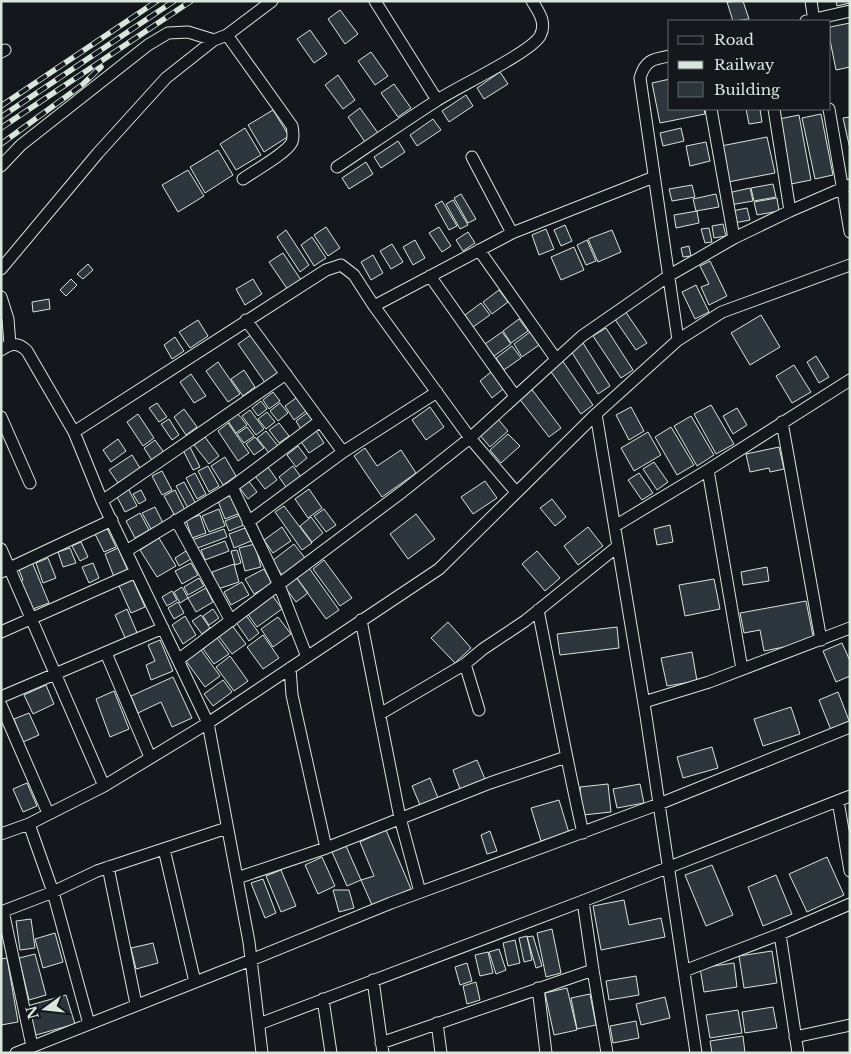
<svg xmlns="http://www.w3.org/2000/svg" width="851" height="1054" font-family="'Libre Baskerville',serif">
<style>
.building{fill:#2c363c;stroke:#d8e6dc}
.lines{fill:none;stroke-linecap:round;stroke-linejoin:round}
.minor-casing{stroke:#d8e6dc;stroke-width:13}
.minor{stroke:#14181c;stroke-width:11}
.rail-casing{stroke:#d8e6dc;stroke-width:5.5}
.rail{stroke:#14181c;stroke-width:4;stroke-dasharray:11;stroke-linecap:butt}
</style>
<rect width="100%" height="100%" fill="#14181c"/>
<!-- building -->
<path class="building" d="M743 1 749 19 733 21 727 2Z
M836 1H850V3L837 6Z
M340 10 358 34 345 44 328 19Z
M850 23V67L836 70 830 40V27Z
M310 30 327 54 314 63 297 39Z
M371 52 388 76 375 85 358 61Z
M500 72 508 84 484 99 477 88Z
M338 75 355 100 343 109 325 85Z
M670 79V109H704L705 114 660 123 652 83Z
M394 84 411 108 398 117 381 93Z
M466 95 473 106 449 122 442 111Z
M360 108 378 133 365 142 348 117Z
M746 109H760L762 122 749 124Z
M273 110 289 136 264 152 248 125Z
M821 114 833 175 815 179 802 118Z
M799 115 811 180 791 184 779 119Z
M850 117V149L843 118Z
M433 119 441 130 417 146 410 135Z
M245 128 261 155 236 170 220 144Z
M681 128 684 141 663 146 660 133Z
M767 137 775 173 728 182 721 146Z
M398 141 405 152 381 168 374 157Z
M706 142 710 161 690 166 686 146Z
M218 150 233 175 205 193 190 167Z
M366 162 373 174 349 189 342 178Z
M188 170 204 196 178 212 162 185Z
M773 184 776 197 754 201 751 188Z
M692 185 695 197 672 201 669 189Z
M750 188 753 201 730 205 728 193Z
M461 194 476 219 468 223 454 198Z
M716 194 719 207 696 211 693 199Z
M777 198 779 211 757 215 754 202Z
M453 200 468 225 460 229 446 204Z
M442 201 457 226 449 230 435 205Z
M747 208 750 220 734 223 732 211Z
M697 211 699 223 676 228 674 215Z
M723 224 726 236 714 238 712 226Z
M565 225 572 241 561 246 554 230Z
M326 227 340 248 328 256 314 235Z
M439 227 451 246 442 252 429 233Z
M709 228 712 242 705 243 701 229Z
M546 229 554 249 539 255 532 235Z
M286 230 309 265 300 272 277 237Z
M612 230 621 252 598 262 588 239Z
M468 232 475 243 463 251 456 240Z
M312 237 326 258 314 266 301 245Z
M415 240 425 258 413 265 403 247Z
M587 240 596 261 586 265 577 245Z
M392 244 403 262 391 269 380 251Z
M689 246 691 256 683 257 681 248Z
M574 247 584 270 561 280 551 257Z
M283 253 301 280 288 290 269 262Z
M373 255 383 273 371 280 361 262Z
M710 261 727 296 709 305 701 287 709 284 700 266Z
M88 264 93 270 83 279 77 274Z
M71 279 77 285 66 296 60 290Z
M253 279 262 294 245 305 236 289Z
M696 285 709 312 695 319 682 292Z
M499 290 508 302 492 314 483 302Z
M49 299 50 309 33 312 32 302Z
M481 303 490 315 473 327 465 315Z
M625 311 647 343 636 350 614 318Z
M761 315 780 347 750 365 731 333Z
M519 319 528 331 511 343 503 331Z
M198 320 208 336 190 348 179 332Z
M606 328 633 370 621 378 593 336Z
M502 332 511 344 494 356 485 344Z
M530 332 539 345 522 357 514 344Z
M252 334 280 374 266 384 238 344Z
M175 337 184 351 172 359 164 345Z
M583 343 610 386 598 394 571 351Z
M512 346 521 358 504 370 496 358Z
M816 356 829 377 819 383 807 362Z
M562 360 593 405 581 414 549 369Z
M218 362 240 394 228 402 206 371Z
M794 365 811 392 792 403 776 376Z
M244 370 255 387 243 396 231 379Z
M491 372 503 389 492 398 480 381Z
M191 374 206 396 194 403 180 382Z
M530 387 561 428 549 437 518 397Z
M273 392 280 401 269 409 263 400Z
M296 398 306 411 294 420 285 406Z
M261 401 267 409 258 416 252 408Z
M157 403 167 417 159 422 149 408Z
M280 403 288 413 278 421 270 411Z
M711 405 734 444 716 454 694 414Z
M430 407 444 427 426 440 412 420Z
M631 407 644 431 629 440 616 415Z
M737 408 747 425 733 434 723 416Z
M184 409 197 427 186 435 174 417Z
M250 410 264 429 256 435 242 416Z
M267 412 275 422 266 429 258 419Z
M307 413 314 423 302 431 296 421Z
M138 414 154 438 143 446 127 422Z
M238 414 247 425 236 433 228 421Z
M691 416 714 455 697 466 674 426Z
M497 418 508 431 490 447 479 434Z
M169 419 179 435 172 440 161 424Z
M228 423 249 453 238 461 218 431Z
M279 423 289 436 279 443 269 430Z
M247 427 254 436 244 443 237 434Z
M671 427 694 465 677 475 655 437Z
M315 429 324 443 309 453 300 440Z
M266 431 278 446 269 453 257 438Z
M648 432 661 455 634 471 621 448Z
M508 434 520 446 501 463 490 450Z
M205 437 219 456 209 464 194 445Z
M255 437 264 448 254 455 246 444Z
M118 439 126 451 111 462 103 450Z
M155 440 165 454 153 462 144 448Z
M298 446 307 458 296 467 287 455Z
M190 447 200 467 193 470 183 450Z
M779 447 784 469 770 472 769 468 750 472 746 454Z
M365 448 377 466 401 450 416 473 382 497 354 456Z
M132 455 140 468 118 483 109 470Z
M225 457 236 476 223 485 211 466Z
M654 462 668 482 657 490 643 469Z
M208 466 219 486 209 492 198 471Z
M293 466 301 477 286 487 279 477Z
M268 467 277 480 265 489 255 476Z
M162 471 172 490 162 495 152 476Z
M195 473 206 494 197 499 186 478Z
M639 473 653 493 642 500 628 480Z
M247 479 257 492 248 499 238 486Z
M485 481 497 498 473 514 461 497Z
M184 482 196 504 188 508 176 486Z
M128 488 137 506 125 512 116 495Z
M309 489 322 508 308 518 295 499Z
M141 490 146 500 139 504 133 494Z
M175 490 185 510 175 516 164 496Z
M232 495 240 513 225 519 218 501Z
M552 499 566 517 555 526 540 508Z
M284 506 312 543 302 550 275 512Z
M155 507 163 523 151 529 142 513Z
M219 509 225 526 209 532 202 516Z
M324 509 336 525 326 532 314 516Z
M140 513 149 530 135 538 126 521Z
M416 514 435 539 408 559 390 534Z
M200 515 206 533 192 538 186 520Z
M240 515 244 525 229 531 225 521Z
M311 517 323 533 312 542 300 526Z
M670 525 673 542 657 545 654 529Z
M106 526 116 547 104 552 94 532Z
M282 527 291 541 273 553 264 540Z
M588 527 603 546 578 565 564 546Z
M245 528 251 541 234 548 229 534Z
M224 529 227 537 195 549 192 540Z
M159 538 176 566 157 577 140 550Z
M225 541 229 551 205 560 201 550Z
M81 542 88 557 80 561 72 546Z
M255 544 261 567 245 571 239 548Z
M294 544 305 558 282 575 272 561Z
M70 548 76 563 63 567 58 552Z
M118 548 128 571 114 577 105 554Z
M237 550 241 563 235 565 231 551Z
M186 551 191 559 179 566 175 558Z
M537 551 560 578 545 591 522 564Z
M48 558 56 578 43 583 36 563Z
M324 560 352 598 340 606 313 569Z
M32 562 49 603 30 610 19 582 23 580 18 567Z
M93 563 99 578 89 583 82 567Z
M191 563 198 575 182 584 175 571Z
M234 564 239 582 218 589 212 572Z
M767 567 769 581 743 585 741 572Z
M309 568 339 610 326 619 296 577Z
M264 569 272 584 254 594 245 579Z
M296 577 308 593 296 602 284 586Z
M199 578 204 586 188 595 184 587Z
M714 579 720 609 685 616 679 585Z
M133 580 145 607 131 613 119 586Z
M242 582 249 595 231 605 224 592Z
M182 587 188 598 180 603 174 592Z
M206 588 213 602 196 612 188 598Z
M172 591 177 600 167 606 162 597Z
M272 595 282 609 257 627 247 613Z
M806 601 814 641 764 651 760 630 744 633 740 613Z
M178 602 184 613 174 619 168 608Z
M127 609 138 635 126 640 115 615Z
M213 609 219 618 209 625 203 616Z
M245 614 259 633 249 641 235 621Z
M201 615 210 628 202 634 192 621Z
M185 616 196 635 183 644 172 625Z
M278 617 291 634 273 647 261 629Z
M448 622 471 648 455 663 431 638Z
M231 624 246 644 232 654 217 634Z
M617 627 619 648 560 655 557 634Z
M263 635 279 658 263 669 247 647Z
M217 638 229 654 214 664 203 649Z
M160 640 173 671 151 680 146 665 155 661 148 645Z
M842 643 850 661V676L836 682 823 651Z
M201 650 220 676 205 687 186 661Z
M692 652 697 681 667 686 661 658Z
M230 656 248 681 234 691 216 667Z
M173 677 192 718 172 727 161 702 138 713 131 696Z
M223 680 232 692 213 706 204 694Z
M46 685 54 704 33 714 24 695Z
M114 691 129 729 110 737 96 699Z
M838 692 850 723 831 730 819 700Z
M791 707 800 734 763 746 754 719Z
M29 713 39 735 23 742 14 719Z
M712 747 718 768 683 778 677 757Z
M477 760 485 779 460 789 453 770Z
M430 778 438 798 420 805 412 786Z
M27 783 37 806 23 812 13 789Z
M608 784 611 812 583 815 580 787Z
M640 784 644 803 617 808 613 789Z
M559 800 569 833 541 841 531 808Z
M386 830 411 889 372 905 361 880 374 876 360 842Z
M490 831 497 851 487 854 481 835Z
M346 846 361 880 347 886 332 852Z
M322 857 335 886 318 894 305 865Z
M827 857 844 895 807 912 789 874Z
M712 865 733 915 706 926 685 875Z
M281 870 296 906 281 912 266 876Z
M776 875 792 914 763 926 748 887Z
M263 879 276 913 265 918 251 883Z
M333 890H349L354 908 339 912Z
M624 900 629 925 661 918 665 937 601 950 593 906Z
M31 919 35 948 20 950 16 921Z
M552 929 561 973 546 977 537 933Z
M55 933 63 962 43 968 35 939Z
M527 936 532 960 524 962 519 938Z
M533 936 542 966 536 968 527 937Z
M515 940 520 963 508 966 503 943Z
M153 943 158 963 136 969 131 948Z
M499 949 506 970 496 974 489 952Z
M772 951 777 983 744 988 739 956Z
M488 952 493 973 480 976 475 955Z
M35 954 46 995 29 1000 19 958Z
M7 958 18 1022 1 1025V959Z
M467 963 472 981 460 985 455 967Z
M734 963 737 987 704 992 700 968Z
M636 976 639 995 609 1000 606 981Z
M476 982 480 1000 467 1004 463 986Z
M567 988 577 1030 554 1035 545 993Z
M590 994 596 1025 577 1029 571 998Z
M66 995 75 1024 36 1035 27 1006Z
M665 997 670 1018 641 1025 636 1004Z
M773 1007 777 1028 745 1033 742 1012Z
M738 1010 742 1033 710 1038 706 1015Z
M636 1021 639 1038 613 1043 610 1026Z
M743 1036 745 1053H712L710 1041Z"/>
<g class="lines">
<defs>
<path id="minor" d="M375 1 437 100
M811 1 814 21
M806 21 850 11
M1 52 5 50
M670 56C653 59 645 60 640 78L678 340
M711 109 734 238
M774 109 790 211
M829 109 850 232
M472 157 512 233
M1 166 21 145 148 45 168 33 188 32 214 40 227 35
M337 167C370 145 403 122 436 101 457 87 530 53 540 36 547 23 539 12 532 1
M243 179C254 171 287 153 292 142 294 137 293 132 292 126L227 35 272 1
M479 250 556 359
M1 269 98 153 166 78 214 40
M430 276 515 396
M1 297 8 319 10 345
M374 306 512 233 654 177
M246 320 343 452
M1 350C11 343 18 342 27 351L74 432 102 501 208 723 249 942 262 1053
M596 414 646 716 696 1053
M1 417 30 483
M782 422 821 640
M74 432 326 270 341 265 354 275 374 306 470 438 516 492
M708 470 742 669
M232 487 279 585 307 657
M102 501 286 374
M176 520 231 621
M248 522 343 452 437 392
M615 526 708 470 850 380
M1 549 104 786
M126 551 232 487 320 421
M1 572 112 520
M538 610C553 684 566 759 583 833
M361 620 400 818 420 892
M1 632 136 572
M106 653 150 757
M178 660 402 492 470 438 582 336 670 275 734 238 790 211 850 185
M465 664 479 710
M290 668 292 695 326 848
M1 697 163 628
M644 702 709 682 850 628
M1 705 48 813
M380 714 465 664 483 649 525 621 618 546
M838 801 850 871
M29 824 53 892 89 1024
M1 834 29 824 104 786 208 723 439 569 596 414 678 340 722 312 850 265
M164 849 195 982
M108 867 136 1004
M237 878 326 848 490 783 566 757
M583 901 593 970 607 1053
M3 911 32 1046
M1 912 53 892 97 871 227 828
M780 934 798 1053
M684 971 780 934 850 904
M373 980 383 1053
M538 988 546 1053
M323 999 331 1053
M437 1023 441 1053
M259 1024 583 901 850 796
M795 1037 850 1025
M381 1043 593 970
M16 1053 251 960 391 903 659 804 850 727"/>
</defs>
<!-- minor casing -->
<use href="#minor" class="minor-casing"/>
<!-- minor -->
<use href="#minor" class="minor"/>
<defs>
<path id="rail" d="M1 106 157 1
M1 117 174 1
M1 128 191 1
M1 144 82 85 101 67"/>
</defs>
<!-- rail casing -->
<use href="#rail" class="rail-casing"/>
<!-- rail -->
<use href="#rail" class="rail"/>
</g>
<!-- border -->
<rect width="851" height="1054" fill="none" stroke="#d8e6dc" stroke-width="5"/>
<!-- legend -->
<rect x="668" y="20" width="162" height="90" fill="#14181c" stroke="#626a69"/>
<rect x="678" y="36" width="25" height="8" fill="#14181c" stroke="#626a69"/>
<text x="714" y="45" font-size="15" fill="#d8e6dc">Road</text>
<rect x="678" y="61" width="25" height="8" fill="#d8e6dc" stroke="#626a69"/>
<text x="714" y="70" font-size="15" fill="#d8e6dc">Railway</text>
<rect x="678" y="82" width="25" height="15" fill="#2c363c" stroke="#626a69"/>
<text x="714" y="95" font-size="15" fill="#d8e6dc">Building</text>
<!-- north arrow -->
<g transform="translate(45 1009) rotate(255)" stroke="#14181c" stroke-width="4" paint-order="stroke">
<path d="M0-4L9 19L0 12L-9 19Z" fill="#d8e6dc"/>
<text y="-8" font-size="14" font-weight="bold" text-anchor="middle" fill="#d8e6dc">N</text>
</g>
</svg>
